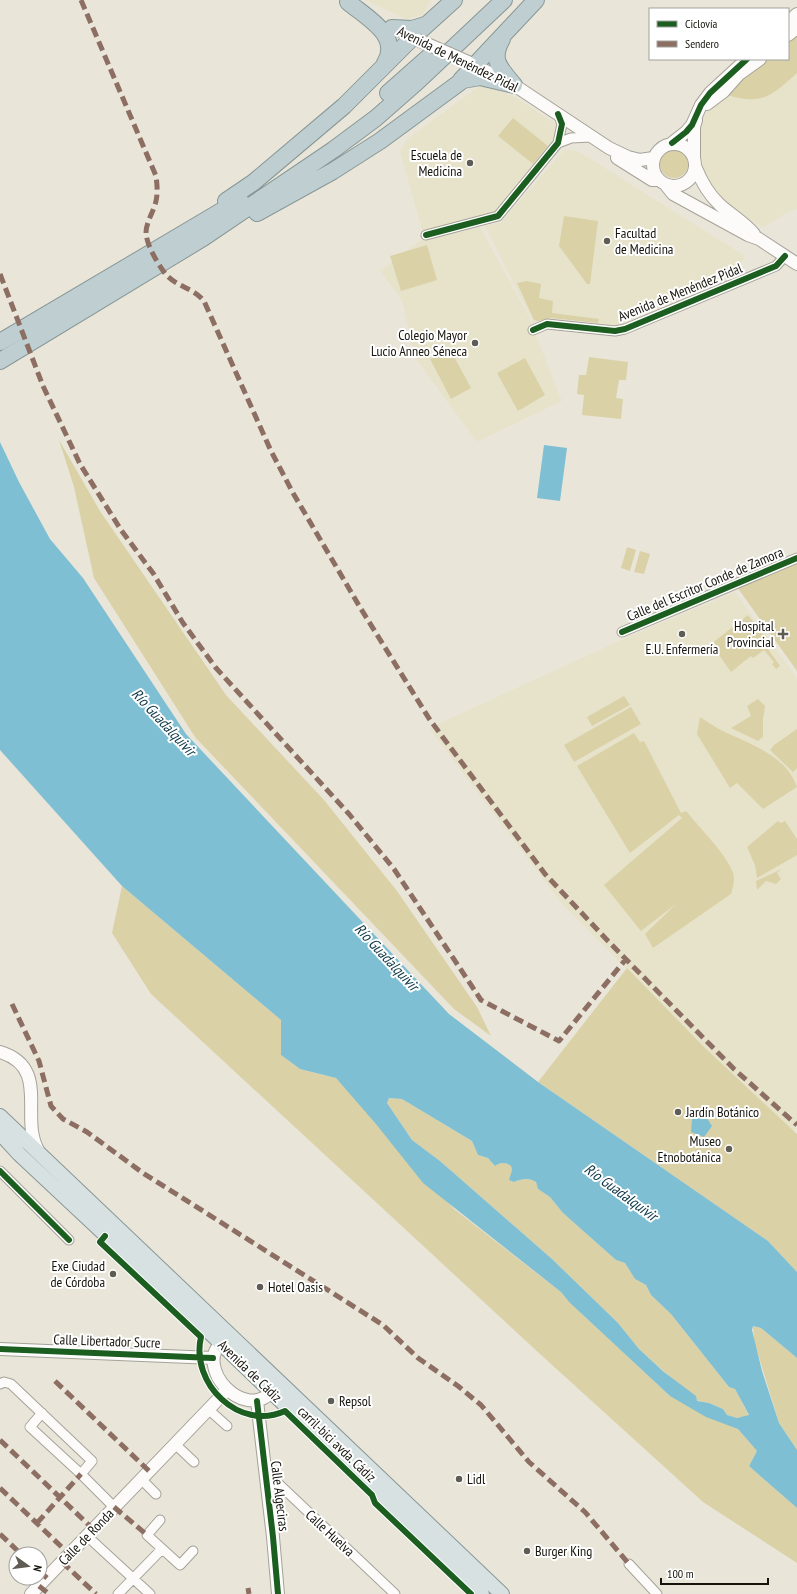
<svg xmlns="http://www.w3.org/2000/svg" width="797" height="1594" font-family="'PT Sans Narrow',sans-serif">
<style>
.built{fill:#e7e3cb}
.green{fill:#dad1a7}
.water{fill:#7fbfd3;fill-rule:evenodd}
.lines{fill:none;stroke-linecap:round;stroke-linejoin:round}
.street-casing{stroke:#a5a299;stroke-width:11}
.secondary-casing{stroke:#a5a299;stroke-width:14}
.primary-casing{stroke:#889796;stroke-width:16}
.highway-casing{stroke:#889796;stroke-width:18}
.street{stroke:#fcfbf9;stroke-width:9}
.secondary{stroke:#fcfbf9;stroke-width:12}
.primary{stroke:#d7e1e2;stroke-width:14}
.highway{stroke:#bfcfd1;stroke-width:16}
.secondary-bridge-casing{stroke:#a5a299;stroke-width:14;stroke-linecap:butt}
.secondary-bridge{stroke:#fcfbf9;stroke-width:12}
.quiet{stroke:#8d6e63;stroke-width:5;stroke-dasharray:10 5;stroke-linecap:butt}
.cycleway-casing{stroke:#fff;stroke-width:8}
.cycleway{stroke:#1b5e20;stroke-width:6}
.poi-dot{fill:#5f5d53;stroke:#fff;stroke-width:1.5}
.labels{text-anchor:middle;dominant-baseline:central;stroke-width:4;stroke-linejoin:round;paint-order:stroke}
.street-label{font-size:14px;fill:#15130b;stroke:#fff}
.poi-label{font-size:14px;fill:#15130b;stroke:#fff;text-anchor:start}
.water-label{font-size:15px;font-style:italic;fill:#0c3746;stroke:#fff}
</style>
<rect width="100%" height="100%" fill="#e9e6d9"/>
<!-- built -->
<path class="built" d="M365 0H431L423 15 406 19Z
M797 36V209L788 212 763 228 733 209 713 188 702 166 698 129 702 119 711 106 788 59Z
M482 84 515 97 556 124 554 142 494 214 423 233 400 152 407 139Z
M564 150 578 151 745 256 735 279 620 326 547 317 534 324 485 226 501 222Z
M480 227 528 315 562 401 477 442 415 358 402 301 380 271 422 239Z
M735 592 797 678V1125L794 1131 704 1047 562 904 429 728 619 641Z"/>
<!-- green -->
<path class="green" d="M797 35V73C768 99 762 105 723 94L767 59H788V42Z
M513 118 548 146 533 164 498 136Z
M660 164a14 14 0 1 1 28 0a14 14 0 1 1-28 0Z
M564 216 598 221 590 284H587L559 246Z
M427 245 437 280 401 291 390 256Z
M527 281 541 284 539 298 553 301 552 313 599 319 598 323 550 318 539 321 534 320 517 283Z
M450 349 471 388 451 399 430 359Z
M589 357 628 362 626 380H619L616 398 623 399 621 419 582 415 584 395 577 394 579 375H586Z
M525 358 545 395 518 411 497 373Z
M59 440 100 511 226 695 324 800 397 891 477 1007 491 1036 454 1009 195 737 94 578 74 487Z
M627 547 636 550 630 571 621 568Z
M640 551 650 554 644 574 634 572Z
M797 562V671L737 587Z
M748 615 768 642 765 645 780 666 776 669 772 664 774 662 764 650 753 658 751 656 731 672 711 644Z
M624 696 630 705 592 726 587 717Z
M758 699 765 706 763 720V737L758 741 731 728 751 716 747 706Z
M631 707 641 724 574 762 564 745Z
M700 717C709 723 718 729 727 733 753 745 787 757 797 787L763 809 737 783 730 788 697 734Z
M797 729V768L793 772 770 750 774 745Z
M634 733 640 742 644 741 681 813 686 811C698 826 728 856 733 873 735 880 733 887 731 894L653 948 645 934 676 904 641 931 604 885 682 818 679 815 630 853 577 766Z
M778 821 781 823 785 821 797 839V855L757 878 755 865 747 847Z
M782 869 777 873 781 879 776 884 766 881 757 890 756 881Z
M122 886 281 1020V1055L300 1069 336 1078 454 1209 561 1292 569 1302 670 1396 738 1429 757 1451 749 1466 797 1508V1563L703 1502 540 1354 151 994 112 933Z
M627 968 704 1047 797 1134V1272L768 1241 538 1082Z
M389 1098 402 1099 472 1141 478 1155 488 1158 495 1166C500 1162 506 1162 511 1166L512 1170 510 1180 514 1182C522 1179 529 1177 536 1182L538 1189 550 1197 563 1213 616 1260 625 1263 635 1279 646 1285 651 1295 671 1314 729 1387 735 1389 749 1416 737 1418 727 1415 723 1409 709 1403 697 1401 639 1349 618 1323 552 1259 440 1161 412 1140 387 1103Z
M753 1326 761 1328 797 1358V1450L779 1423 754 1341Z"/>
<!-- water -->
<path class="water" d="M0 442 19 482 50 539 83 578 186 734 449 1014 538 1082 768 1241 797 1272V1358L761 1328 753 1326 752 1330 762 1371 779 1423 797 1450V1508L749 1466 757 1451 738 1429 706 1417 670 1396 569 1302 561 1292 423 1183 376 1124 336 1078 300 1069 281 1055V1020L122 886 0 750ZM389 1098 402 1099 472 1141 478 1155 488 1158 495 1166C500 1162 506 1162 511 1166L512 1170 509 1180 514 1182C521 1179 529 1177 536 1182L538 1189 550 1197 563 1213 616 1260 625 1263 635 1279 646 1285 651 1295 671 1314 729 1387 735 1389 749 1415 737 1418 727 1415 723 1409 709 1403 697 1401 696 1396 664 1372 639 1349 618 1323 552 1259 440 1161 412 1140 387 1103Z
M544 445 567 448 560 501 537 498Z
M705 1115 712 1126 704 1137 691 1132 692 1119Z"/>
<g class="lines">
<defs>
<path id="street" d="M558 143 571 138 591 137
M426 235 498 216 558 143 562 124 558 114
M533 330 547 324 615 331 625 329 776 266 785 256
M622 632 797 558
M0 1171 69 1240
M0 1384 4 1382 11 1384 92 1461 81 1474
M208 1409 227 1426
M42 1413 30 1427 81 1474 114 1507
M175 1444 194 1462
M265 1471 395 1594
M141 1479 156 1494
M160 1520 147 1535 180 1565 193 1551
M87 1536 150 1594
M629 1564 657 1594
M118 1594 162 1549"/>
<path id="secondary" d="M788 22 797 14
M788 35 797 28
M468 62 514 85 609 148 628 157 640 160 653 158
M707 104 723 92 739 74 760 59
M672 143 686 132 692 125 701 105 710 93 747 59
M653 165a21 21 0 1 1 42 0a21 21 0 1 1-42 0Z
M617 158 652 180H659
M694 158V127L696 120
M695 166C701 181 708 194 720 205 731 215 744 222 754 234
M665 184 673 194 748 235 759 239 797 264
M0 1052C52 1068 18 1118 39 1152
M221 1343C195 1368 243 1421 272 1392
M0 1349 213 1358
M257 1401 273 1537 278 1594
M31 1594 227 1390"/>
<path id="primary" d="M0 1116 502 1594
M0 1133 19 1154 207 1330 482 1594"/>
<path id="highway" d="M348 2C366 17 402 36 385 63
M392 28 412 29 425 25
M502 39C490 60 500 68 514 85
M461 80 536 0
M388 93 432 54
M226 201 254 182 344 106 412 38 454 0
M257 213 333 171 380 141 463 80 480 77 514 85
M0 342 240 200
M0 361 203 238 333 150 376 118 417 82 504 0"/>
</defs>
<!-- street casing -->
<use href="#street" class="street-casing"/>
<!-- secondary casing -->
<use href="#secondary" class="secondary-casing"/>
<!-- primary casing -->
<use href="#primary" class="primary-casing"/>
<!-- highway casing -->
<use href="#highway" class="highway-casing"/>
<!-- street -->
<use href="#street" class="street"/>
<!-- secondary -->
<use href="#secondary" class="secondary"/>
<!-- primary -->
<use href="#primary" class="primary"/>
<!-- highway -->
<use href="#highway" class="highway"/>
<defs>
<path id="secondary-bridge" d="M418 40 468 62"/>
</defs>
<!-- secondary-bridge casing -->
<use href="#secondary-bridge" class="secondary-bridge-casing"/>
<!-- secondary-bridge -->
<use href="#secondary-bridge" class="secondary-bridge"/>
<!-- quiet -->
<path class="quiet" d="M81 0 156 176C157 184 158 192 156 201 154 211 146 222 146 233 147 246 157 262 164 272 175 287 193 287 204 301L271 451 293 493 361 609 430 720 545 874 608 941 734 1069 797 1125
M0 274 43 386 80 464 121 530 153 573 183 623 216 668 349 814 394 869 481 1000 559 1041 626 959
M12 1004 39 1061 51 1106 63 1119 87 1132 143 1173 383 1325 418 1358 458 1386 481 1405 529 1462 585 1512 629 1564
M55 1381 149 1471
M0 1440 93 1529
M0 1488 69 1554
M114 1507 147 1535
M37 1523 81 1474
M0 1534 21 1554
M62 1562 96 1594
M40 1572 47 1578
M39 1586 49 1594
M248 1588 249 1594"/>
<defs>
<path id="cycleway" d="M672 143 686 132 692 125 701 105 710 93 747 59
M426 235 498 216 558 143 562 124 558 114
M533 330 547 324 615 331 625 329 776 266 785 256
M622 632 797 558
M0 1171 69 1240
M105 1236 100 1242 201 1337C190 1383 239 1432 285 1411L372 1495 375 1503 471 1594
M0 1349 213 1358
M257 1401 273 1537 278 1594"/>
</defs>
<!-- cycleway casing -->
<use href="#cycleway" class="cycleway-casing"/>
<!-- cycleway -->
<use href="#cycleway" class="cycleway"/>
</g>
<!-- markers -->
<g class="poi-dot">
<circle cx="470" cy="163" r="4"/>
<circle cx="607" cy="241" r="4"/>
<circle cx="475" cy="343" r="4"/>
<circle cx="682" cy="634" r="4"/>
<path d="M781 628h4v4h4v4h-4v4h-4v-4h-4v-4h4z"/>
<circle cx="678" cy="1112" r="4"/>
<circle cx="729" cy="1149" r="4"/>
<circle cx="113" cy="1274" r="4"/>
<circle cx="260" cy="1287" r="4"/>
<circle cx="331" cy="1401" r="4"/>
<circle cx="459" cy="1479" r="4"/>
<circle cx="527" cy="1551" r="4"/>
</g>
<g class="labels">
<!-- street labels -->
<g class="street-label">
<text transform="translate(458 59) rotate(26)">Avenida de Menéndez Pidal</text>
<text transform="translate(680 292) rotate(-22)">Avenida de Menéndez Pidal</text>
<text transform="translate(705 584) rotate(-23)">Calle del Escritor Conde de Zamora</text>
<text transform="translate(107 1341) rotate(2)">Calle Libertador Sucre</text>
<text transform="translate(250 1371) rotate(44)">Avenida de Cádiz</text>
<text transform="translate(337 1444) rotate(44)">carril-bici avda. Cádiz</text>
<text transform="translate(280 1496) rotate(83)">Calle Algeciras</text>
<text transform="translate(330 1533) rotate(43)">Calle Huelva</text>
<text transform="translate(86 1537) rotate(-46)">Calle de Ronda</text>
</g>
<!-- poi labels -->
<g class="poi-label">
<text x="462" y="155" text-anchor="end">Escuela de<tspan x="462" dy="16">Medicina</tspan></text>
<text x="615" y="233">Facultad<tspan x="615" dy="16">de Medicina</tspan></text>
<text x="467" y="335" text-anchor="end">Colegio Mayor<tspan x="467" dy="16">Lucio Anneo Séneca</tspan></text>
<text x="774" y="626" text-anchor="end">Hospital<tspan x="774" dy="16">Provincial</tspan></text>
<text x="682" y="649" text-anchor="middle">E.U. Enfermería</text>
<text x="686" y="1112">Jardín Botánico</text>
<text x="721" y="1141" text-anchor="end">Museo<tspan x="721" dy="16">Etnobotánica</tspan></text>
<text x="105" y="1266" text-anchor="end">Exe Ciudad<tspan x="105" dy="16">de Córdoba</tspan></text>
<text x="268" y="1287">Hotel Oasis</text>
<text x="339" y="1401">Repsol</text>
<text x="467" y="1479">Lidl</text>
<text x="535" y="1551">Burger King</text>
</g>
<!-- water labels -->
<g class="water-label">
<text transform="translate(164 722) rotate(47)">Río Guadalquivir</text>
<text transform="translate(387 957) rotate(47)">Río Guadalquivir</text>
<text transform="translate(621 1192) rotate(36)">Río Guadalquivir</text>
</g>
</g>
<!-- legend -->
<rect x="649" y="8" width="140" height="52" fill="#ffffff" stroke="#a1a19d"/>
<rect x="657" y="21" width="20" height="6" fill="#1b5e20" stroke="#a1a19d"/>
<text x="685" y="28" font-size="12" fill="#15130b">Ciclovía</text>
<rect x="657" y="41" width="20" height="6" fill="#8d6e63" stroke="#a1a19d"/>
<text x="685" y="48" font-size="12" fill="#15130b">Sendero</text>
<!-- north arrow -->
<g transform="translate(28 1566) rotate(104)"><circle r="19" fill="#ffffff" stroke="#a1a19d"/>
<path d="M0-3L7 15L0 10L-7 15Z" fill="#5f5d53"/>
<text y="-6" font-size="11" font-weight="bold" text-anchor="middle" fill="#15130b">N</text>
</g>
<!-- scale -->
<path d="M661 1578v6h107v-6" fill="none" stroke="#15130b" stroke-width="2"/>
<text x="667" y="1578" font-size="12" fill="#15130b" stroke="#ffffff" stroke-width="3" paint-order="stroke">100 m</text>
</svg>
